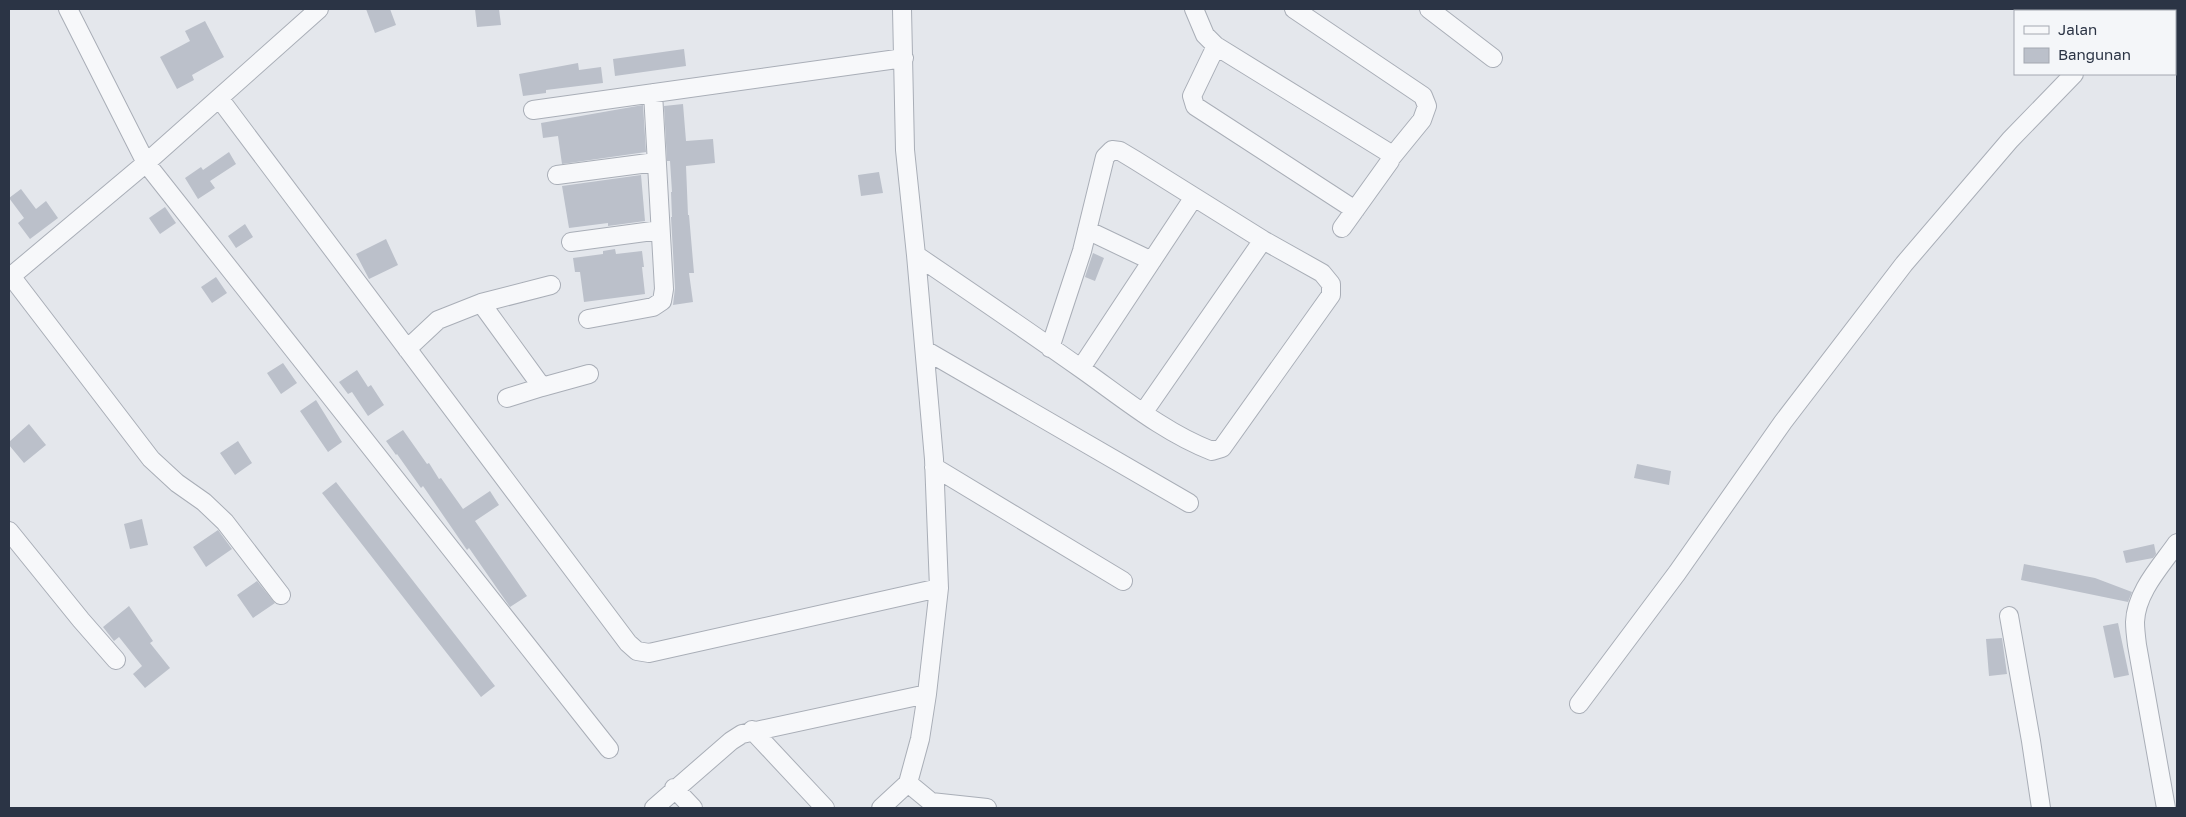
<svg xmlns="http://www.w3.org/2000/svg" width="2186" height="817" font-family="'Golos Text',sans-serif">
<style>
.building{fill:#bbc0ca}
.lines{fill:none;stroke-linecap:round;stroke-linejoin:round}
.street-casing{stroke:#a9aeb7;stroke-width:20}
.street{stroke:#f7f8fa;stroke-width:18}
</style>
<rect width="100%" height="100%" fill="#e4e7ec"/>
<!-- building -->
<path class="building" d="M366 9H390L396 25 375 33Z
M475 9H499L501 25 477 27Z
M205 21 224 57 192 75 194 80 177 89 160 57 190 41 185 31Z
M684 49 686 66 615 76 613 59Z
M578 63 579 70 601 67 603 83 546 90V93L523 96 519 74Z
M683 104 686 141 713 139 715 163 686 166 688 215H689L694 273H689L693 302 673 305 675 288 671 217H672L671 192H672L670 161H667L664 106Z
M643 105 646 152 562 164 558 136 543 138 541 123Z
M229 152 236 164 210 181 215 188 198 199 185 178 201 167 203 170Z
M879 172 883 193 861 196 858 175Z
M641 175 645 221 608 226V223L569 228 562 186Z
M21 189 36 209 46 201 58 218 30 239 18 223 24 218 9 198Z
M165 207 176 223 160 234 149 218Z
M245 224 253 237 236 248 228 236Z
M386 239 398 265 369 279 356 254Z
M615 249 616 254 642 251 644 267H642L645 294 584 302 580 272H575L573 258 603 254V251Z
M1093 253 1104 258 1095 281 1085 277Z
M216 277 227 293 212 303 201 287Z
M283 363 297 383 281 394 267 373Z
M357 370 368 387 371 385 384 405 368 416 352 392 348 394 339 382Z
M316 400 342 442 328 452 300 411Z
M29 424 46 445 24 463 9 445V442Z
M403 430 427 464 429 463 439 479 441 478 463 509 490 491 499 505 475 521 527 596 510 607 469 548 467 550 423 486 421 488 397 454 396 455 386 441Z
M238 441 252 463 235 475 220 453Z
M1637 464 1671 471 1669 485 1634 478Z
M336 482 495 686 481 697 322 493Z
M142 519 148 545 130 549 124 524Z
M218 530 232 549 206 567 193 547Z
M2154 544 2156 554 2153 558 2126 563 2123 551Z
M2024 564 2095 578 2132 592 2128 602 2021 580Z
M257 581 275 603 253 618 237 595Z
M129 606 153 641 150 643 170 668 145 688 133 674 142 666 119 637 114 641 103 627Z
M2118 623 2129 675 2114 678 2103 626Z
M2002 638 2007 674 1989 676 1986 639Z"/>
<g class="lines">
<defs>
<path id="street" d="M68 9 146 163 609 749
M902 9 905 150 916 255 934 459 939 588 927 694 920 739 908 783 931 802 987 808
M1194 9 1205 35 1216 46 1386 151 1390 155V161L1342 228
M1294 9 1423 96 1427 106 1422 120 1391 158
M1429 9 1493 58
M2133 11 2136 9
M1216 46 1192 96 1195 106 1355 210
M219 98 628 643 637 651 649 653 939 588
M533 110 904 58
M557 175 656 162
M1087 230 1152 261
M571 242 660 230
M916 255C972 293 1028 331 1083 370 1124 399 1165 433 1212 451L1222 448 1331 295V284L1322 273 1263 240 1135 160 1120 151 1112 150 1105 157 1082 251 1050 348
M11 276 151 459 177 483 204 502 225 522 281 595
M9 278 146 163 319 9
M481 303 542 387 507 398
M588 319 653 307 662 301 664 289 653 93
M407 349 438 320 481 303 551 285
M925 350 1189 503
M1081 368 1194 197
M542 387 589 374
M1143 413 1263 240
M934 467 1123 581
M9 531 81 620 116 660
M2009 616 2031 741 2041 808
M1579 704 1677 573 1783 422 1904 264 2010 140 2074 74
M752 730 825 808
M674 788 693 808
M654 808 731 741 742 734 927 694
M881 808 908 783
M2166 808 2137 645C2136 637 2135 629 2135 622 2136 592 2161 566 2177 543"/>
</defs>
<!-- street casing -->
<use href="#street" class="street-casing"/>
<!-- street -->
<use href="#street" class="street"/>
</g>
<!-- border -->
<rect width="2186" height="817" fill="none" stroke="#2b3445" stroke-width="20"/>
<!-- legend -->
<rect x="2014" y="10" width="162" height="65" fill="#f4f6f9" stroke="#a4a8b1"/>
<rect x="2024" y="26" width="25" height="8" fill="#f7f8fa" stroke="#a4a8b1"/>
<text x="2058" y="35" font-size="15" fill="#2b3445">Jalan</text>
<rect x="2024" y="48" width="25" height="15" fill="#bbc0ca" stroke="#a4a8b1"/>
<text x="2058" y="60" font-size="15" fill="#2b3445">Bangunan</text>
</svg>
